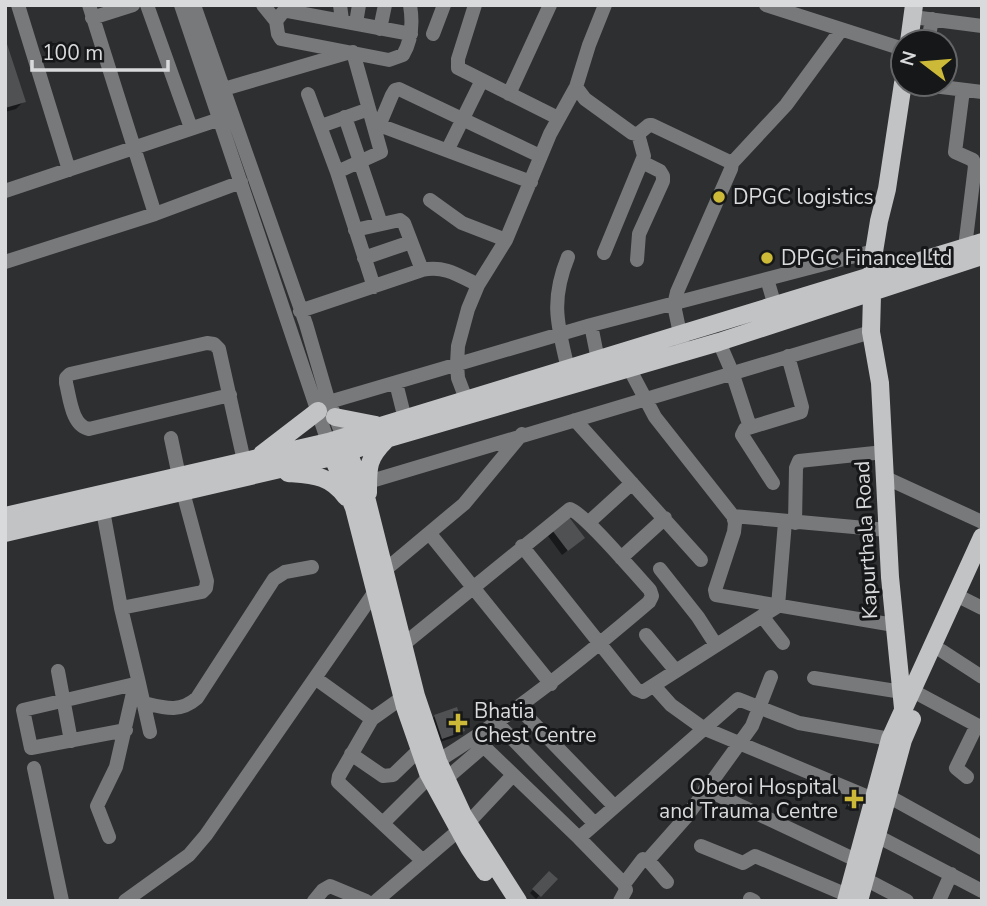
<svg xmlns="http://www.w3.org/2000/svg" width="987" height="906" font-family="'Nunito Sans',sans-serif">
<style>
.shadow{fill:#0007}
.building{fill:#4f5153}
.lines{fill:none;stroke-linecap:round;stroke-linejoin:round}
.minor{stroke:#78797a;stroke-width:14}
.major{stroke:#c1c3c5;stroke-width:18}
.poi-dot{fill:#cdb938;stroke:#161718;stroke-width:2.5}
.labels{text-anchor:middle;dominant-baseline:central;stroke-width:6;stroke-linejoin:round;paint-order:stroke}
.poi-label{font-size:21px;fill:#d9dadb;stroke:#161718;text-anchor:start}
.street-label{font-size:21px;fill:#d9dadb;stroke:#161718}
</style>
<rect width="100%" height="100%" fill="#2d2f31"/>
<!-- shadow -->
<path class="shadow" d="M5 47 24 101 16 109 5 112Z
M553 531 577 543 562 555 548 536Z
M435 716 463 730 458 736 437 743 430 722Z
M852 796 857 808 854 811 845 809Z
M549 873 555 879 536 899 530 893Z"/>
<!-- building -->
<path class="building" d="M7 44 26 102 5 108V45Z
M569 517 585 538 568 551 552 530Z
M457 707 465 731 442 739 434 715Z
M851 794 862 797 859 809 848 806Z
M549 871 558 879 541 897 532 889Z"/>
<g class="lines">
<!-- minor -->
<path class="minor" d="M18 5 69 170
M89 5 155 214
M147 5 191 128
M181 5 328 442
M194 5 306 324 327 396 343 437
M263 5 276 21 278 34 281 39 389 60 403 55C412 40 413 23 410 5
M340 5 342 20
M475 5 458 59V68L558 118
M766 5 903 49
M913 17 982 26
M92 18 133 5
M276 21 283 12 288 11 411 34
M356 23 359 5
M380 29 385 5
M433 34 444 5
M928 42 932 19
M917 84 982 92
M576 87 585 99 632 133 638 134 649 125H652L732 163 731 169 677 292 674 305 682 343
M224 89 347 53
M963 90 955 152 973 160 975 166 965 247
M308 94 337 172 374 287
M509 94 550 5
M345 117 381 224
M379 125 531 182
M321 126 369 109
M376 133 392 95 395 90 399 89 540 156
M448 149 482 80
M732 163 786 105 841 30
M337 172 381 152 353 52
M5 191 226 117
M430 200 462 223 506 240
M604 253 644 156 638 134
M568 257C548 306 560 331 570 378
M364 258 411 242
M637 260 639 234 663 181V176L660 171 642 162
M5 262 155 214 241 182
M422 270C444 265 458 275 478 285
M767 279 775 306
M300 311 422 270 404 223 400 220 355 230
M591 325 598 360
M719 342 732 372 750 427
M629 368 655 417 733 516 735 523 734 532 715 590 716 595 894 625
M396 383 405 419
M230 395 89 429C72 426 70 399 66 383V378L70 374 207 343 214 344 219 349 244 461
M329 402 591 325 874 251
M469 407 458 378 457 364 458 346 468 309 478 285 506 240 550 134 576 87 589 45 605 5
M575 420 701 560
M171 438 179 476
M884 477 982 522
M368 482 871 332
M773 483 742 435 745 429 801 412 802 407 788 356
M101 500 121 608 139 683
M733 516 887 530
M588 523 632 483
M795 523 796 468 799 461 884 452
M430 534 551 684
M522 546 636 689 643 692 778 606 785 522
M621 558 665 518
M660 569 698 617 716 645
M385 570 464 504 522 434
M964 599 982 608
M121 608 202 592 206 588 207 581 183 492
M762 616 783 643
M646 635 676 671
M404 644 570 509C587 516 634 573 650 590L652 596 649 602C581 660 514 714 438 761
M942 651 982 677
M58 671 71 741
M315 678 372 719
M814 678 902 692
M654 686 671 705 703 728 873 799
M913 691 982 728
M403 697 372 719 339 776 338 782 423 861
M144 703C165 708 180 713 197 698L274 579 285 572 312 567
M518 707 614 806
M498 724 595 824
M126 730 31 748 23 710 139 683 150 732
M475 738 579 838 624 884 626 890 620 901
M351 754 383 776 393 775 420 749
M34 768 62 901
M967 777 956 768 977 725
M447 778 483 747
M705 789 858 861
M888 796 982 848
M383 823 430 776
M468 823 513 775
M877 836 982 891
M109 837 97 806 116 767 135 684
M579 838 738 699 799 723 890 739
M701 846 743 863 755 856 847 895
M648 860 667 882
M865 879 907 901
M624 884 643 859 648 860 687 816 752 726 771 677
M750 899 754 901
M125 901 189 855 206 835 376 590
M314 901 323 890 330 886 366 901
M376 901 459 830
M939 901 951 874"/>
<!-- major -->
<path class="major" d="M909 42 914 5
M903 83 887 189 879 221 873 258 871 332 880 383 890 577 903 708 908 728
M335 417 376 425
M345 444 367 501 416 696 438 761 463 815 518 901
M329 448 354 508 405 707 428 773 469 848 485 872
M262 454 318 411
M288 473C313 475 330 475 346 497
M368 493C368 467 367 459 386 440
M5 516 328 442 982 242
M5 533 332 457 389 438 719 342 982 256
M846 901 890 739 982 537
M859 901 903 740 912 719"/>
</g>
<!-- markers -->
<g class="poi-dot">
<circle cx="719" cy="197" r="7"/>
<circle cx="767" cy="258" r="7"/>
<path d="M454.5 712.5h7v7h7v7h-7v7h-7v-7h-7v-7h7z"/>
<path d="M850.5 788.5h7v7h7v7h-7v7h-7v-7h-7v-7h7z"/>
</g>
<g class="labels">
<!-- poi labels -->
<g class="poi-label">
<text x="733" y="197">DPGC logistics</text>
<text x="781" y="258">DPGC Finance Ltd</text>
<text x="474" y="711">Bhatia<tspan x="474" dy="24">Chest Centre</tspan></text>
<text x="838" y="787" text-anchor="end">Oberoi Hospital<tspan x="838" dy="24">and Trauma Centre</tspan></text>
</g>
<!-- street labels -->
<g class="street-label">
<text transform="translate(866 540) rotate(-93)">Kapurthala Road</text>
</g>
</g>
<!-- border -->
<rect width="987" height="906" fill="none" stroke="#d9dadb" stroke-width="14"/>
<!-- north arrow -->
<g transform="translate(924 63) rotate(286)"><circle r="33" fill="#161718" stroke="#646566" stroke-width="2"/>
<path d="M0-5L12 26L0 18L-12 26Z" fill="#cdb938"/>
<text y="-10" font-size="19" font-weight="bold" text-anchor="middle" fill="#d9dadb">N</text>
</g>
<!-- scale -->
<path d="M32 60v10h136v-10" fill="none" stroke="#d9dadb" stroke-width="3.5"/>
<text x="42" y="60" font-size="21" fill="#d9dadb" stroke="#161718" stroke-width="5" paint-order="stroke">100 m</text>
</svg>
